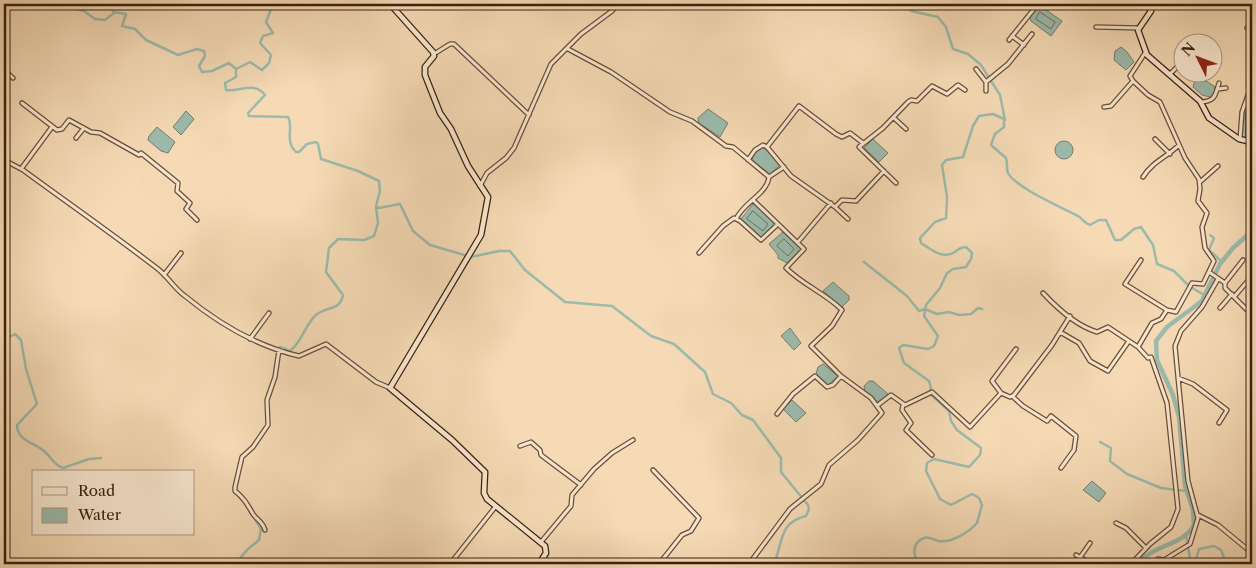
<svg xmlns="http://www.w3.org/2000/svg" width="1256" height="568" font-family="'Libre Caslon Text',serif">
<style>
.water{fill:#9cbbad;stroke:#757d6d}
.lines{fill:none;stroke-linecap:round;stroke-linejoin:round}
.shore{stroke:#6c6e5e;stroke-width:1}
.canal{stroke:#9cbbad;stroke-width:2.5}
.river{stroke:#9cbbad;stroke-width:4.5}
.street-casing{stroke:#6a4e38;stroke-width:5.5}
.secondary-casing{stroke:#3b200e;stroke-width:7}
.street{stroke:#f8e7cf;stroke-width:3}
.secondary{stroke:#f8e7cf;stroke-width:4.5}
</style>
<rect width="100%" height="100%" fill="#f5dab5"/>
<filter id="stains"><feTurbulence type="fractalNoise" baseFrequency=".004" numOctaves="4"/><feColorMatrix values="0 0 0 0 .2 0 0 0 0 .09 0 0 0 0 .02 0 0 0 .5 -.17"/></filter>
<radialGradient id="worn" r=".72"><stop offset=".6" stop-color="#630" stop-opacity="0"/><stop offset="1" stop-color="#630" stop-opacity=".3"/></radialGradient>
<!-- water -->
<path class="water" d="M1039 5 1062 21 1051 36 1031 21 1030 16Z
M1121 47 1127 52 1134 62 1126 70 1114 60 1115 51Z
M1199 77 1214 86 1215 91 1210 97 1202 95 1193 87 1195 80Z
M708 109 728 123 720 137 699 123 698 118Z
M186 111 194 119 181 135 173 127Z
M157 127 175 142 168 153 161 151 148 140 149 136Z
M873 139 888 153 879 162 864 148Z
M1055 150a9 9 0 1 1 18 0a9 9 0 1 1-18 0Z
M762 147 778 159 780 165 770 174 752 160 755 152Z
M753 204 757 206 774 223 772 228 762 238 741 219Z
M783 232 801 249 787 263 778 258V255L769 244Z
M833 282 849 296V300L842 307 823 291Z
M790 328 801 343 794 350 781 336Z
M823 364 838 376 828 385 816 374 818 367Z
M869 381H873L888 394 879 403 865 391 864 386Z
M792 400 806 413 796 422 783 409Z
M1092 481 1106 493 1099 502 1083 490Z"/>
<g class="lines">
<!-- shore -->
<path class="shore" d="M1040 12 1055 22 1051 29 1036 19Z
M753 211 768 224 763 231 747 219Z
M784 239 794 249 788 256 777 246Z"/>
<!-- canal -->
<path class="canal" d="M73 4V8L84 11 95 19 105 20 114 13
M114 4 113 12 126 14 122 26 135 29 146 40 178 55 197 49 204 51 205 56 199 66 202 72 212 71 229 63 236 69V77L225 83 226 90C239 92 255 81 265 95L248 113 249 116 288 117C294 127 284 141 296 152H299L307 144 316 142 318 144 321 159 358 171 379 181 380 191 376 206 379 208 400 204 413 231 430 245 471 257 499 251H510L525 270 565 302 612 306 651 336 674 344 705 372 713 394 731 403 742 415 753 420 781 458V472L808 505 809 509 806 516C779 522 783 542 774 564
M909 4 908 8 911 11 938 17 946 27 953 49 968 54 981 65 1000 95 1005 120
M236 69 250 62 262 70 269 63 271 55 260 43 263 36 273 33 266 22 273 4
M1245 115 1252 93
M1210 235 1214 238 1209 250 1222 262
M864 262 907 296 919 311 925 309 937 314 949 312 959 315 971 314 978 308 982 309
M4 340 15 334 21 340 26 369 37 404 17 425C17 441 36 443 45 452 52 458 54 465 63 468L89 459 101 458
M280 347 290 351C302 342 305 325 316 315 327 306 340 311 343 295L326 272 329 248 338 239 364 240 374 236 378 223 376 207
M1100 442 1111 448 1110 461 1127 474 1161 488 1186 491
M1186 536 1190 558 1195 563 1199 549 1214 546 1221 550 1226 563 1229 564
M235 564 248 549 259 540 261 529 255 519
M920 564C912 557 912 542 924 538 928 536 934 540 939 541 952 543 969 532 977 523L982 505 979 498 972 494 951 505 940 499 926 471 927 463 934 459 969 467 980 455 981 448 957 430 951 421 949 411 929 393 931 388 929 381 904 363 899 348 903 345 928 349 934 346 938 336 924 316 926 305 940 288 947 273 953 269 966 267 971 259 972 253 966 247C960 247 959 249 955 252 942 260 931 249 921 243L920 238 935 222 946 218 947 197 942 165 946 160 963 157 973 126 979 116 993 114 1004 119V127L995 134 991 145 1006 158C1008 163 1006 169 1008 173 1016 188 1063 208 1078 216 1083 219 1084 223 1090 225L1099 220H1106L1115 240H1121L1134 229 1141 227 1153 245 1157 264 1174 271 1189 286 1204 295"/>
<!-- river -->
<path class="river" d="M1245 115 1246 142 1252 151
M1138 564C1153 544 1183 546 1194 525L1193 510 1185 486 1179 417 1173 395 1157 360 1156 341 1167 327 1202 301 1220 264 1233 248 1252 231"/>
<defs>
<path id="street" d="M1096 27 1138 28
M1247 28 1252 33
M1012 36 1024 45
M1009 40 1038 4
M568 49 611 72 670 112 692 121 726 146 733 147 769 177C767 194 744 202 736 219
M434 54 450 44H454L529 115
M1214 66V67
M976 69 986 82V91
M4 70 13 78
M1170 74 1184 60
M1133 81 1130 76 1145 53
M986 82 1008 64 1032 34
M1218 89 1226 88
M1201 102C1216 101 1215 95 1219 83
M22 103 57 130 62 129 69 120 91 132 100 133 139 155 141 153 178 183 177 191 190 203 186 209 197 220
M1104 107 1111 106 1133 81 1148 95 1160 102 1185 158 1199 179 1200 189 1198 201 1207 213 1202 227 1205 248 1214 261 1203 284 1192 283 1176 312 1167 310 1161 319 1152 323 1138 347 1148 358 1151 357 1167 403 1178 509 1171 527 1150 544 1131 564
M894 118 906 129
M76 138 84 128
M1155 139 1170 154
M1240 139 1242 112 1252 84
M1248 141V113L1252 102
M767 147 791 176 835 207 848 219
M4 160 23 170C68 203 114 235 158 269 168 277 175 289 185 296 219 324 256 346 299 356L326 344 376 382 390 388
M748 160 755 150 763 145 767 147 799 106 836 134 842 137 850 133 863 143
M21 169 52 127
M769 177 784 167
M1143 177C1152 162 1167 157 1179 145
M1200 182 1218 166
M896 183 859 147 883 128 908 102 911 100 917 101 932 86 947 94 958 85 965 90
M480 186 487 173 506 158 514 148 551 64 581 34 612 11 618 4
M835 207 842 200 856 201 884 171
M798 242 831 203
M699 253 723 226 734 218 740 221 761 240 777 225
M1141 260 1125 284 1167 310
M1209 272 1225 283V288L1252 315
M164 275 181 253
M1225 283 1243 260
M1043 293C1057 308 1077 326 1097 332L1108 327 1138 347
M1234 297 1252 276
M1220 308 1232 294
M1060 332 1079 343 1090 361 1108 371 1129 341
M250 339 269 313
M1178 378 1193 384 1227 410 1219 423
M1001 393 1010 397 1014 395 1052 345 1070 316
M1012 396 1023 406 1047 421 1051 416 1076 436 1074 450 1061 468
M878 405 891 395 905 405 932 392 970 427 1001 393 992 381 1016 349
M903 405 902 410 911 423 906 430 932 455
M777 414 793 394 815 376 827 387 833 385 841 376
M520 446 531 442 540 450 541 455 581 485
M653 470 699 518 691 531 682 535 659 564
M1198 515 1218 525 1252 553
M1116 523 1126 528 1146 548
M265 530C263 522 257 520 253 514 247 504 244 498 235 491V487L242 457 253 447 268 425 267 400 275 377 279 350
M541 542 571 506 572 495 594 469 612 453 633 440
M1076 555 1092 564
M1081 556 1090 543
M454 559 496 506
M749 564 790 509 821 484 829 465 858 440 882 413 871 398 841 376 811 346 832 326 842 310C825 293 803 285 786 268L804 249 753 200
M1154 564 1158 559 1164 560 1190 544 1198 518 1188 481 1175 346 1181 331 1202 307 1218 279"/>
<path id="secondary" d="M390 4 433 52 434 56 425 67V75L440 113 451 129 468 166 488 197 481 235 390 388 452 440 485 472 484 493 487 499 545 546 546 553 539 564
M1147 4 1151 11 1138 30 1147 55 1200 101 1209 118 1239 139 1252 142"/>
</defs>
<!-- street casing -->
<use href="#street" class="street-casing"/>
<!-- secondary casing -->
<use href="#secondary" class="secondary-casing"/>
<!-- street -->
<use href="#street" class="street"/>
<!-- secondary -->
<use href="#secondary" class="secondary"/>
</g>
<!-- margin -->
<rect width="1256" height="568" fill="none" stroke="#f5dab5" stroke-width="20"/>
<rect x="5" y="5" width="1246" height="558" fill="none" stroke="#3b200e" stroke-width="2.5"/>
<rect x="10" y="10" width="1236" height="548" fill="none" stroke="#3b200e"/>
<!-- legend -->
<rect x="32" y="470" width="162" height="65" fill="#f8e7cf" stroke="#ac9782"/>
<rect x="42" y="487" width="25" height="8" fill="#f8e7cf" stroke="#ac9782"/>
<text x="78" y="496" font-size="15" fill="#3b200e">Road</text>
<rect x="42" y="508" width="25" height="15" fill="#9cbbad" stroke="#ac9782"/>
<text x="78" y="520" font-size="15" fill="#3b200e">Water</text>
<!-- north arrow -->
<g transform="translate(1198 58) rotate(312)"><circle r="24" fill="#f8e7cf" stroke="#ac9782"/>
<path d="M0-4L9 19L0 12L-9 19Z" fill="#8f2418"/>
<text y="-8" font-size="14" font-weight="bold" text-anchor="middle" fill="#3b200e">N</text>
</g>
<rect width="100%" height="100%" filter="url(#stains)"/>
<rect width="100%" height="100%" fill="url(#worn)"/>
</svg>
